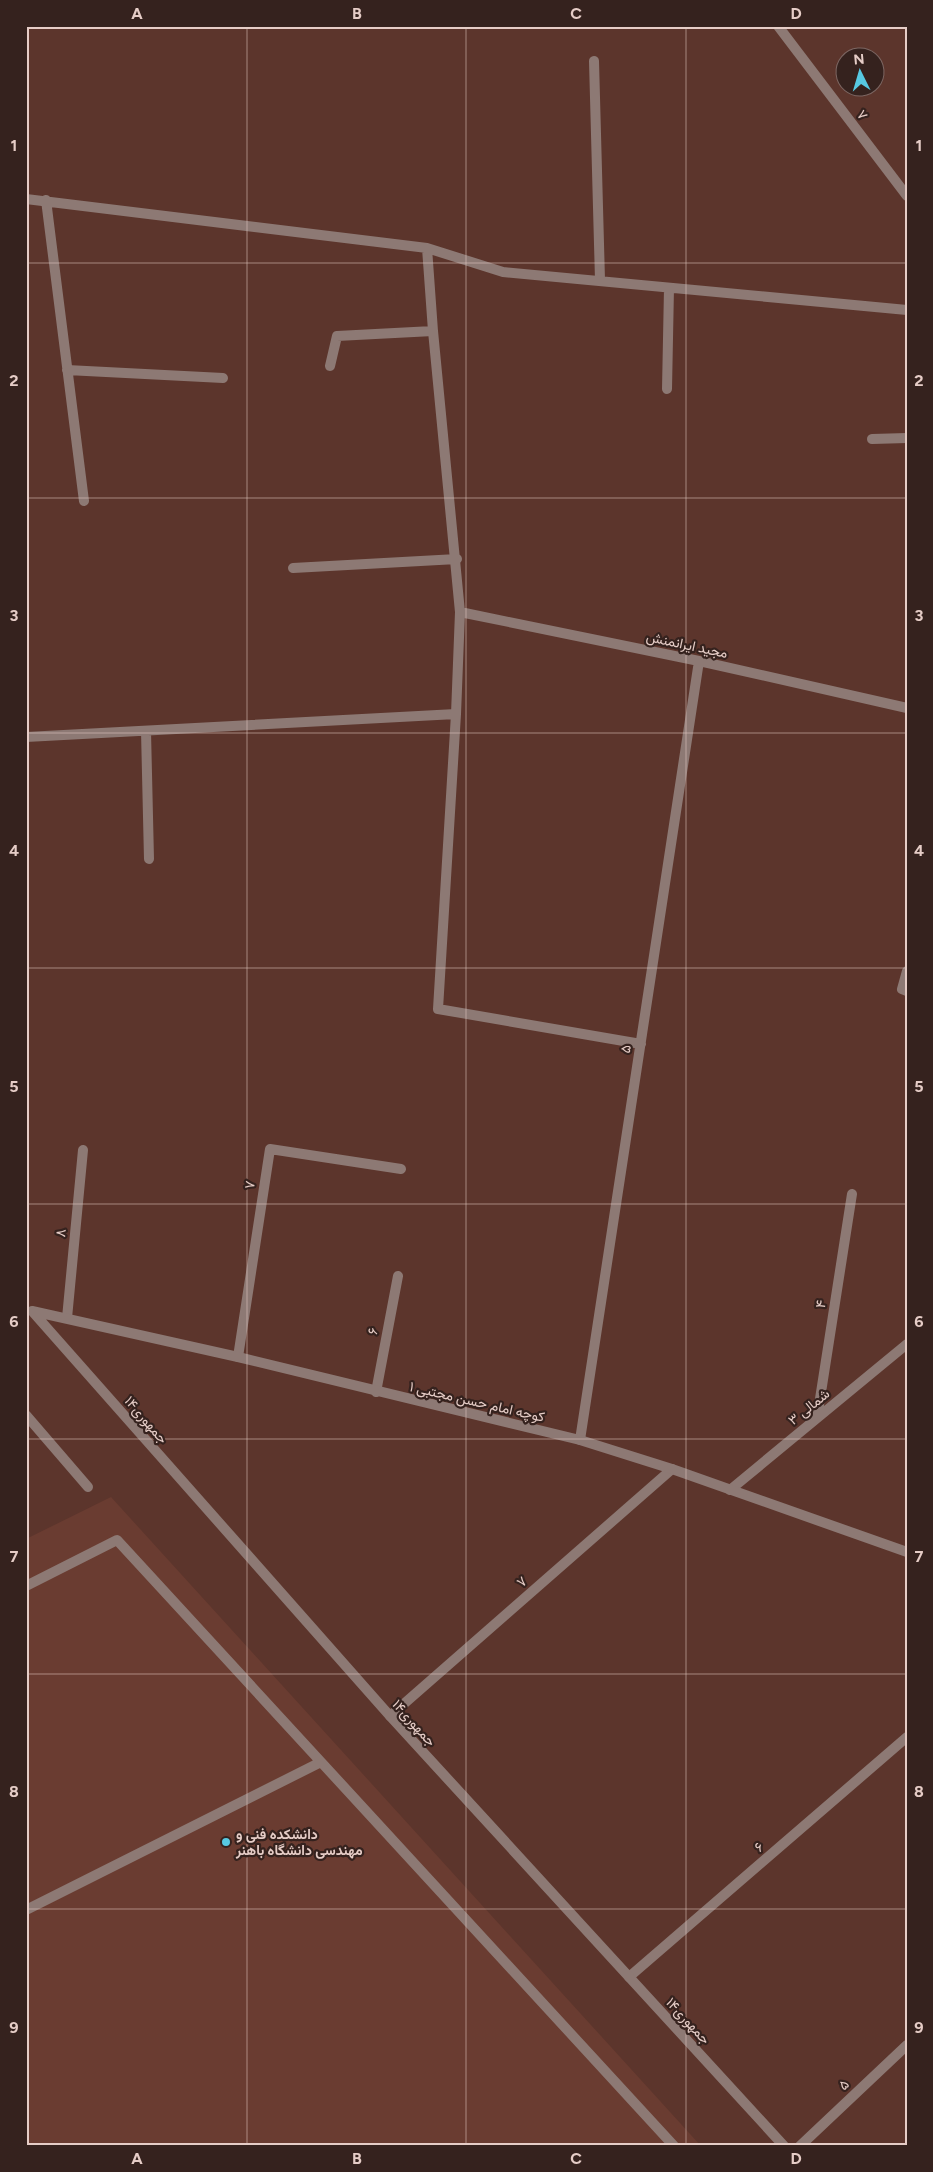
<svg xmlns="http://www.w3.org/2000/svg" width="933" height="2172" font-family="Figtree,Vazirmatn,sans-serif">
<style>
.built{fill:#6a3c31}
.lines{fill:none;stroke-linecap:round;stroke-linejoin:round}
.service{stroke:#8d7974;stroke-width:10}
.minor{stroke:#8d7974;stroke-width:10}
.tertiary{stroke:#8d7974;stroke-width:10}
.grid{fill:none;stroke:#e6cdc7;stroke-width:1;stroke-opacity:0.55}
.poi-dot{fill:#57c9e2;stroke:#35221e;stroke-width:2}
.labels{text-anchor:middle;dominant-baseline:central;stroke-width:4.5;stroke-linejoin:round;paint-order:stroke}
.street-label{font-size:14px;fill:#e6cdc7;stroke:#35221e}
.poi-label{font-size:14px;font-weight:bold;fill:#e6cdc7;stroke:#35221e;text-anchor:start}
.neatline{fill:none;stroke:#e6cdc7;stroke-width:2}
.grid-label{font-size:16px;text-anchor:middle;font-weight:bold;fill:#e6cdc7}
</style>
<rect width="100%" height="100%" fill="#5c352c"/>
<!-- built -->
<path class="built" d="M111 1497 701 2146H26V1539Z"/>
<g class="lines">
<!-- service -->
<path class="service" d="M26 1415 88 1487
M26 1586 117 1540 674 2146
M26 1910 321 1762"/>
<!-- minor -->
<path class="minor" d="M778 26 907 196
M594 61 600 280
M26 199 427 248 503 272 907 310
M46 200 84 501
M427 248 433 331 460 612 456 714 438 1009 641 1044
M330 366 337 336 433 331
M67 370 223 378
M667 389 669 288
M872 439 907 438
M293 568 457 559
M460 612 699 661 907 708
M146 731 149 859
M26 737 456 714
M907 971 902 989 907 991
M67 1318 83 1150
M238 1357 270 1149 401 1169
M376 1392 398 1276
M817 1418 852 1194
M580 1440 699 661
M730 1490 907 1344
M390 1716 672 1469
M629 1977 907 1737
M800 2146 907 2045"/>
<!-- tertiary -->
<path class="tertiary" d="M32 1311 390 1716 784 2146
M32 1311 238 1357 580 1440 672 1469 907 1552"/>
</g>
<!-- grid -->
<path class="grid" d="M247 26V2146M466 26V2146M686 26V2146M26 263H907M26 498H907M26 733H907M26 968H907M26 1204H907M26 1439H907M26 1674H907M26 1909H907"/>
<!-- markers -->
<circle class="poi-dot" cx="226" cy="1842" r="5"/>
<g class="labels">
<!-- street labels -->
<g class="street-label">
<text transform="translate(862 115) rotate(53)">۷</text>
<text transform="translate(687 645) rotate(12)">مجید ایرانمنش</text>
<text transform="translate(626 1049) rotate(-81)">۵</text>
<text transform="translate(250 1185) rotate(-81)">۷</text>
<text transform="translate(61 1233) rotate(-85)">۸</text>
<text transform="translate(821 1304) rotate(-81)">۴</text>
<text transform="translate(373 1331) rotate(-79)">۶</text>
<text transform="translate(477 1402) rotate(13)">کوچه امام حسن مجتبی ۱</text>
<text transform="translate(809 1407) rotate(-39)">۳ شمالی</text>
<text transform="translate(146 1420) rotate(49)">جمهوری۱۴</text>
<text transform="translate(522 1582) rotate(-41)">۷</text>
<text transform="translate(414 1723) rotate(48)">جمهوری۱۴</text>
<text transform="translate(759 1847) rotate(-41)">۶</text>
<text transform="translate(688 2021) rotate(47)">جمهوری۱۴</text>
<text transform="translate(844 2085) rotate(-43)">۵</text>
</g>
<!-- poi labels -->
<g class="poi-label">
<text x="236" y="1834">دانشکده فنی و<tspan x="236" dy="16">مهندسی دانشگاه باهنر</tspan></text>
</g>
</g>
<!-- border -->
<rect width="933" height="2172" fill="none" stroke="#35221e" stroke-width="55"/>
<!-- north arrow -->
<g transform="translate(860 72) rotate(355)"><circle r="24" fill="#35221e" stroke="#7c6662"/>
<path d="M0-4L9 19L0 12L-9 19Z" fill="#57c9e2"/>
<text y="-8" font-size="14" font-weight="bold" text-anchor="middle" fill="#e6cdc7">N</text>
</g>
<rect x="28" y="28" width="878" height="2116" class="neatline"/>
<g class="grid-label">
<text x="137" y="19">A</text>
<text x="357" y="19">B</text>
<text x="576" y="19">C</text>
<text x="796" y="19">D</text>
<text x="14" y="151">1</text>
<text x="919" y="151">1</text>
<text x="14" y="386">2</text>
<text x="919" y="386">2</text>
<text x="14" y="621">3</text>
<text x="919" y="621">3</text>
<text x="14" y="856">4</text>
<text x="919" y="856">4</text>
<text x="14" y="1092">5</text>
<text x="919" y="1092">5</text>
<text x="14" y="1327">6</text>
<text x="919" y="1327">6</text>
<text x="14" y="1562">7</text>
<text x="919" y="1562">7</text>
<text x="14" y="1797">8</text>
<text x="919" y="1797">8</text>
<text x="14" y="2033">9</text>
<text x="919" y="2033">9</text>
<text x="137" y="2164">A</text>
<text x="357" y="2164">B</text>
<text x="576" y="2164">C</text>
<text x="796" y="2164">D</text>
</g>
</svg>
